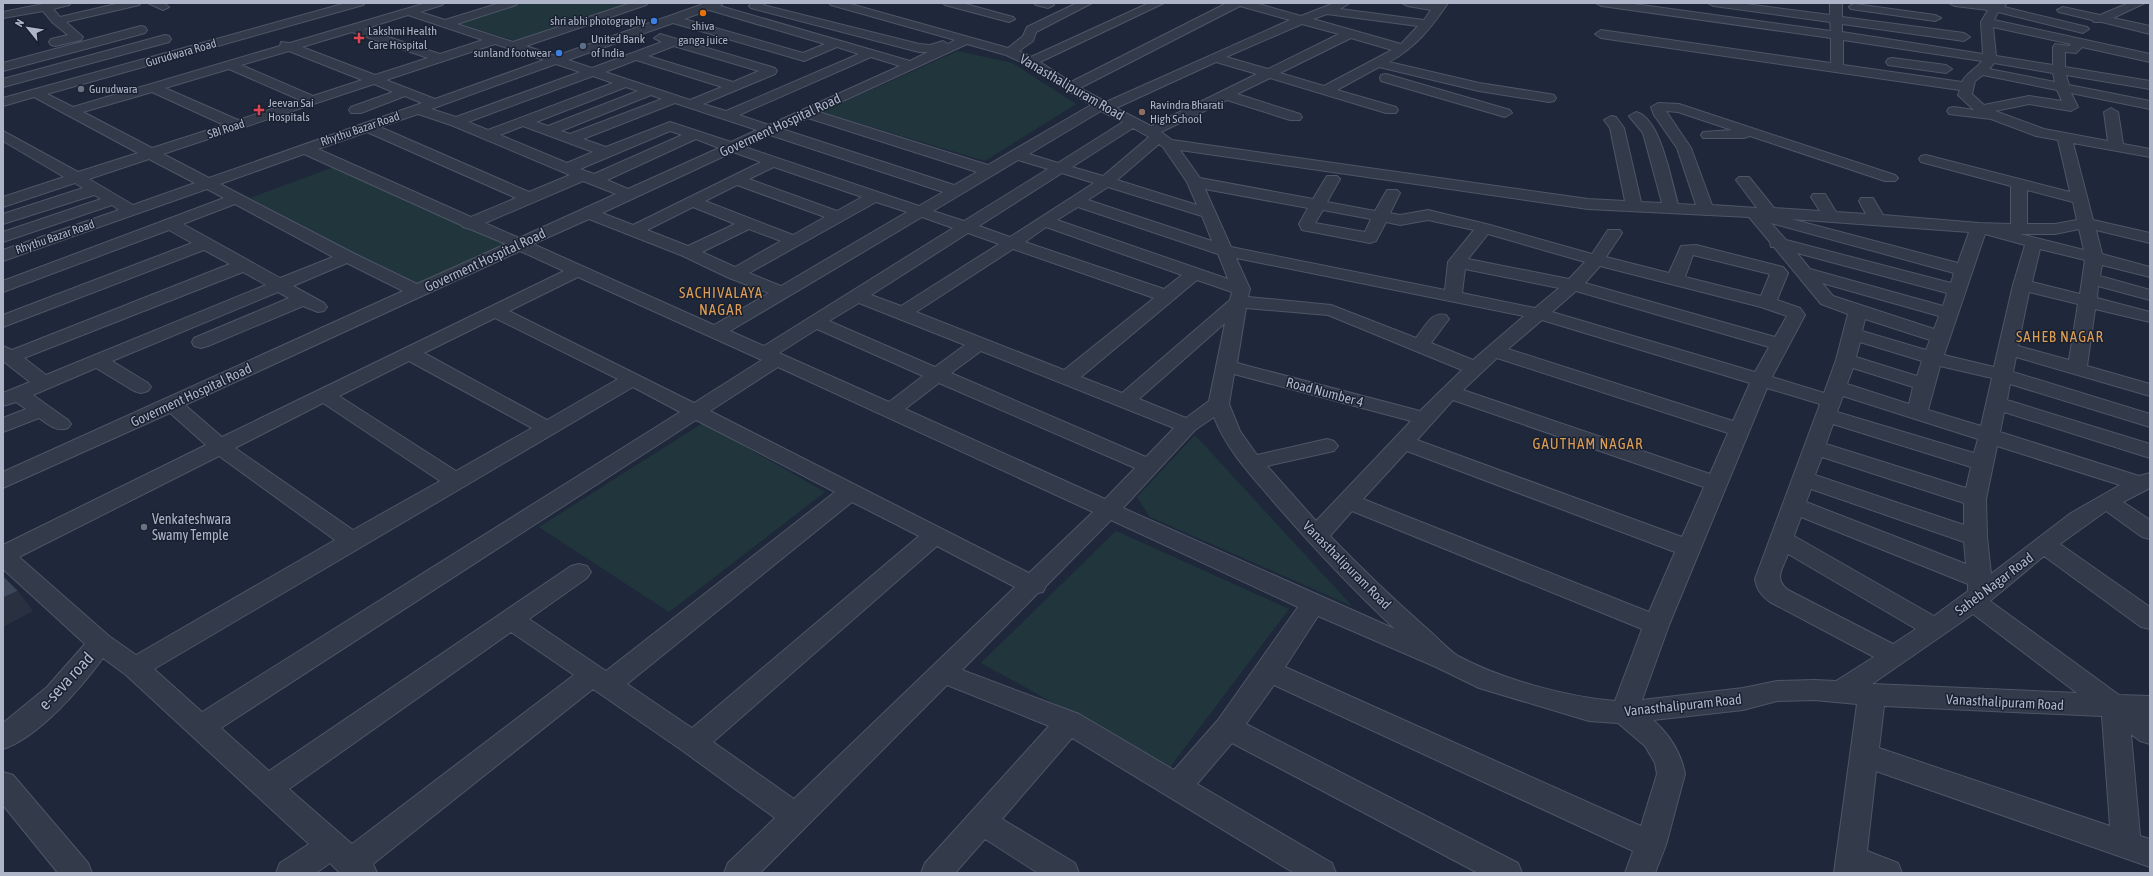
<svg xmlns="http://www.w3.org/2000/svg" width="2153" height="876" font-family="'Asap Condensed',sans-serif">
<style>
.green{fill:#21363c}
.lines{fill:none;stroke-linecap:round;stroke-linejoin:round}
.minor-casing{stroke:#4e5566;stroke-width:2}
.minor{fill:#333b4b;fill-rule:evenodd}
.shaded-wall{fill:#293140}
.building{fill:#3b465b;stroke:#293140}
.food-dot{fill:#e8710a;stroke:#192030;stroke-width:1.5}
.shop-dot{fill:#3f7fe0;stroke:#192030;stroke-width:1.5}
.health-dot{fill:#e0444e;stroke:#192030;stroke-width:1.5}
.service-dot{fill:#5c6f8a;stroke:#192030;stroke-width:1.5}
.worship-dot{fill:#6b7280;stroke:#192030;stroke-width:1.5}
.education-dot{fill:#8d6e63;stroke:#192030;stroke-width:1.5}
.labels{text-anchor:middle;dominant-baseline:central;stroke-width:3;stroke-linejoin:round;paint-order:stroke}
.far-poi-label{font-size:12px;fill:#aeb5c8;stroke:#192030;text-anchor:start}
.far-street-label{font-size:12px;fill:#aeb5c8;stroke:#192030}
.street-label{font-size:14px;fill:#aeb5c8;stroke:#192030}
.poi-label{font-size:14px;fill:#aeb5c8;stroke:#192030;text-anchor:start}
.neighbourhood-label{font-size:15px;letter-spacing:1px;fill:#dd9d53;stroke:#192030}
.near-street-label{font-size:17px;fill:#aeb5c8;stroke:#192030}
</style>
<rect width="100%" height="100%" fill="#1f283b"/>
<!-- green -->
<path class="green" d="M523 3H632L519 42 458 23Z
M958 51 1012 63 1076 104 985 161 822 112Z
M337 166 506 243 413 285 250 198Z
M703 423 825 492 669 612 539 527Z
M1195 435 1352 606 1150 517 1137 497Z
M1116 531 1289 609 1170 767 981 663Z"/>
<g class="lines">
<defs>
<path id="minor" d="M48 3H71L69 5 53 9 60 17 120 3H141L139 5 66 22 83 37 81 40 55 46 51 45 49 42 51 39 68 35 53 23 43 11 3 18V12Z
M148 3H163L169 7 163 10Z
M346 3H365L363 5 47 94 73 107 280 46 281 42 290 43 426 3H444L442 5 420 12 445 20 500 3H518L516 5 457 24 513 42 631 3H648L646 5 526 46 556 56 706 3H723L720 6 910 61 928 52H919L751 8 749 6 752 3H765L763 5 919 44 930 45 943 41 948 44 955 40 831 5 829 3H847L1008 48 1023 36 1027 27 1077 3H1092L1036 32 1033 41 1019 51 1031 57 1149 3H1164L1040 62 1071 82 1227 3H1255L1301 16 1334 3H1350L1340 9 1424 20 1431 10 1408 6 1402 3H1448C1431 28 1416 47 1389 62L1479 83 1549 94 1554 95 1556 98 1554 101 1549 102 1479 91 1379 67 1337 90 1396 107 1398 110 1396 113H1386L1270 78 1237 94 1300 114 1302 117 1300 120H1290L1227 100 1161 132 1172 140 1588 199 1625 201 1610 128 1604 120 1611 116 1616 117 1624 128 1641 202 1662 203 1643 133 1629 116 1636 112C1661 118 1671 181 1678 204L1696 205 1677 148 1654 115 1651 107 1658 103 1679 104 1895 175 1898 178 1895 181H1885L1750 136 1744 138H1703L1701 135 1703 132 1732 130 1678 112 1666 111 1691 148 1712 205 1757 208 1736 180 1739 177H1749L1774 208 1820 211 1811 197 1813 194H1825L1836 212 1866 214 1859 201 1861 198H1873L1883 215 1979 223 2011 224V186L1921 162 1919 159 1921 156 1926 155 2070 192 2058 140 2036 136 1991 119 1949 114 1947 111 1949 108 1954 107 1974 110 1958 95 1960 90 1601 38 1595 34 1601 30 1831 63V38L1602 6 1596 3H1627L1831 31 1830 22 1714 6 1708 3H1739L1830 15V3H1842V17L1964 33 1970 37 1964 41 1842 24V32L1983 54 1981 22 1988 10 1955 6 1949 3H2007L2004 7 2087 27 2089 29 2083 33 1998 12 1994 20 2150 54V62L2082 47 2076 53 2065 52V67L2150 81V89L2066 75 2069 85 2150 101V109L2071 93 2078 107 2071 111 2029 104 1995 111 2044 129 2108 141 2104 112 2111 108 2118 112 2123 144 2150 149V157L2073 143 2093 220 2150 233V243L2096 230 2102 254 2150 267V277L2102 265 2100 276 2150 290V300L2098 286 2097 298 2150 312V322L2095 309 2087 366 2150 384V396L2016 357 2013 372 2150 414V427L2010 384 2007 400 2150 444V458L2004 412 2000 432 2139 476 2150 473V488L2123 502 2150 520V539L2142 537 2106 511 2060 544 2150 607V629L2141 627 2044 556 1990 601 2119 695 2150 696V744L2140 741 2131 734 2140 836 2150 839V867L1876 771 1867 851 1898 863 1902 873H1834L1857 704 1814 700 1777 701 1743 710 1653 720C1669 734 1681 753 1685 774L1666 845 1655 873H1625L1633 851 1274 685 1246 724 1518 863 1522 873H1478L1232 743 1197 784 1332 863 1336 873H1294L1072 738 1002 819 1075 863 1079 873H1038L985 839 955 873H921L925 863 1049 726 947 685 760 873H724L728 863 775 818 683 751 593 689 373 864 377 873H340L330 863 316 873H276L280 863 309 844 126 675 103 658C81 688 38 738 3 749V723L47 687 85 644 3 569V545L206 445 170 413 3 488V472L403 291 347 263 293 286 324 303 327 307 324 311 318 312 303 306 208 346 201 348 194 346 192 342 194 338 289 298 278 292 112 361 148 383 151 387 148 391 141 393 134 391 96 368 33 395 68 420 71 424 68 428C56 432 49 425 39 418L3 432V418L26 409 16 402 3 406V393L30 382 3 361V346L12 350 230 264 204 250 3 327V315L192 243 169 230 3 292V281L224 198 207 189 3 261V250L119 210 112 205 3 242V232L101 199 94 195 3 224V214L83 188 75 183 3 207V197L64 177 3 141V131L78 172 138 153 34 97 3 106V98ZM1240 6 1290 20 1106 102 1080 88ZM709 10 825 44 803 53 684 19ZM1327 14 1418 26 1401 44 1313 19ZM408 15 483 40 440 54 364 29ZM673 23 804 61 837 47 859 54 726 111 703 104 775 74 777 71 775 68 660 34 654 38 662 42 592 68 568 60ZM1302 24 1339 34 1268 69 1226 57ZM1993 27 2071 44 2069 46 2055 44 2053 47V65L1996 56ZM352 32 428 58 375 75 302 47ZM1351 38 1392 50 1324 86 1280 73ZM1843 40 1982 61C1977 68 1965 74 1962 82L1843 65ZM495 44 544 60 435 99 386 80ZM967 44 1006 55 1027 65 1091 105 988 165 819 112ZM674 46 759 71 733 82 648 56ZM289 51 362 80 313 96 241 65ZM871 57 900 66 769 125 739 115ZM636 60 722 87 690 100 605 72ZM1216 62 1257 74 1151 126 1116 108ZM1994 63 2053 73 2055 82 1989 69ZM556 64 580 72 456 117 431 109ZM229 69 300 100 238 120 165 88ZM1983 75 2057 90 2062 101 2029 96 1984 105 1972 94 1975 81ZM593 76 613 83 488 130 468 122ZM374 84 393 92 351 107 349 110 351 113H361L405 96 422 103 209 178 163 154ZM626 87 638 91 548 126 536 122ZM152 92 224 125 152 148 83 112ZM651 95 662 99 570 134 561 131ZM675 103 757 130 731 142 670 122 606 147 583 139ZM1101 111 1123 122 1058 163 1029 154ZM418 114 451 125 570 175 529 192 380 127ZM808 118 977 172 954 185 782 129ZM523 126 593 152 567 163 500 135ZM1133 128 1149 137 1103 176 1072 167ZM670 131 682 135 594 174 580 169ZM367 132 516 198 471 217 318 149ZM770 135 943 192 919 206 745 147ZM696 139 719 148 628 189 607 180ZM1159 144 1163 147 1187 182 1197 205 1117 180ZM1180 150 1588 209 1749 217 1770 242 1771 247H1774L1821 304 1848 314 1836 360 1824 393 1772 377 1805 315 1800 308 1777 300 1788 273 1783 267 1696 245 1681 246 1669 273 1606 257 1622 233 1620 230H1608L1592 254 1490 225 1428 210 1400 215 1390 213 1400 193 1397 190H1387L1375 211 1327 202 1340 179 1337 176H1327L1313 199 1200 178ZM733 152 761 162 633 225 602 213ZM304 154 461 225 463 227 470 229 506 244 417 284 353 253 220 184ZM149 159 195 183 133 205 89 179ZM1018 160 1048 169 964 221 933 211ZM774 167 862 197 837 211 749 179ZM1062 173 1094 183 1010 237 979 226ZM583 181 616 194 519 238 485 223ZM737 185 825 217 793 235 705 201ZM1108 187 1202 216 1212 241 1088 200ZM1205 189 1308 208 1299 224 1302 230 1370 243 1376 241 1386 222 1400 225 1428 220 1474 230 1448 262 1445 290 1231 247ZM2027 190 2073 202 2077 220 2055 224H2027ZM876 202 907 212 781 286 749 273ZM235 204 333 257 280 278 183 224ZM693 207 735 224 688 246 647 230ZM1078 207 1218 254 1228 279 1057 220ZM1323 210 1371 219 1365 232 1315 223ZM922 217 953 228 764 346 730 331ZM589 219 683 256 729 278 769 293 714 325 533 244ZM1791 219 1969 232 1958 263ZM1771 223 1954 273 1951 283 1786 240ZM1046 227 1182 275 1164 289 1025 242ZM749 229 781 241 735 267 702 252ZM2079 229 2084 250 2020 234H2055ZM968 233 999 244 901 306 871 295ZM1488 234 1585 262 1569 279 1468 259ZM1985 234 2025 245 2013 285 1994 367 1944 355ZM1013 249 1154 298 1064 370 916 312ZM2040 249 2085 260 2080 294 2032 282ZM520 251 564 271 222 437 185 405ZM1797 253 1947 293 1943 306 1810 269ZM1693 255 1770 274 1761 296 1685 277ZM1236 258 1524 316 1473 360 1431 343 1449 319 1446 315C1431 311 1425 327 1416 338L1331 305 1248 297 1250 289ZM1600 266 1761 307 1787 316 1775 337 1585 283ZM1465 269 1559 288 1535 308 1462 293ZM243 272 266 285 46 375 24 358ZM578 277 762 360 694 403 509 311ZM1197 280 1232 292 1230 300 1122 393 1081 377ZM1822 283 1939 316 1934 329 1833 296ZM1576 291 1769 347 1755 372 1552 312ZM2029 292 2078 304 2069 360 2018 346ZM859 303 965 345 935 367 829 321ZM1246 308 1328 315 1462 370 1420 411 1237 363ZM495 318 618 379 547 420 424 353ZM1865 319 1930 340 1926 350 1862 331ZM1542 320 1750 383 1733 421 1508 349ZM1225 323 1209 401 1186 418 1139 399ZM817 329 923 376 889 402 779 353ZM1860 342 1922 361 1917 376 1856 357ZM981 351 1174 428 1146 457 951 373ZM1497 358 1728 433 1710 474 1463 390ZM409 361 532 428 456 471 339 396ZM1940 366 1992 378 1981 426 1928 410ZM778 367 1093 512 1029 573 710 411ZM1853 368 1913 387 1909 404 1847 384ZM1234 374 1411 421 1316 521 1267 466 1334 451 1338 446 1334 441 1327 439 1257 455 1240 431 1229 404ZM939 383 1135 468 1105 499 905 409ZM633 387 680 412 202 712 154 669ZM1767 388 1820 404 1755 579C1757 590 1761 595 1770 602L1874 657 1836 681 1814 680 1777 681 1743 688 1642 700 1669 625ZM1843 396 1978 439 1974 453 1837 412ZM1453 400 1704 487 1682 537 1417 440ZM323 403 440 481 353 530 235 448ZM1214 417C1226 449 1251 475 1273 501 1312 546 1352 589 1395 629L1123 508 1195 430ZM696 420 835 492 606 671 529 619 587 578 591 572 587 566 579 564 571 566 269 771 221 728ZM1833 424 1971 467 1966 488 1826 444ZM1997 446 2120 485 2071 513 1991 574 1987 537 1986 499ZM1407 451 1675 552 1649 612 1363 499ZM219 456 335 540 136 655 109 636 19 557ZM1822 457 1964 503V525L1815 475ZM1811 489 1964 542 1966 564 1806 502ZM852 502 919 536 692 728 627 684ZM1352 511 1642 629 1615 701C1567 697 1500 679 1458 656 1446 648 1435 635 1424 626 1391 597 1360 567 1330 536ZM1801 517 1968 584V591L1934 616 1794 536ZM1111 520 1298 607 1218 720 1174 770 1079 714 962 670 1038 593 1043 592 1046 586ZM937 546 1015 587 794 799 713 742ZM1788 554 1916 629 1893 644 1788 590C1773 578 1783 569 1788 554ZM1973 614 2077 693 1872 684ZM1318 616 1436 667 1479 688 1589 721 1618 723 1645 746 1655 763 1657 774 1641 826 1285 667ZM511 632 574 675 352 844 289 789ZM1884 706 2102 716 2110 826 1879 748Z
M943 3H962L1013 17 1015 19 1009 22 945 5Z
M1034 3H1052L1054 5 1048 8 1036 5Z
M2129 3H2145L2113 18 2150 26V34L2102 22H2094L2092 20 2059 12 2057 10 2063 7 2100 15Z
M1855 4 1935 15 1941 18 1935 21 1851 9 1849 7 1851 5Z
M141 26 145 27 147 30 145 33 3 71V63Z
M165 35 169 36 171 39 169 42 3 87V79Z
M1892 58 1946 65 1952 69 1946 73 1888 65 1886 62 1888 59Z
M1386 74 1510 110 1512 113 1505 117 1381 81 1380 78 1381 75Z
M3 772 13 775 88 863 92 873H58L3 805Z"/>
</defs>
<!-- minor casing -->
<use href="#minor" class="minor-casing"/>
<!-- minor -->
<use href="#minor" class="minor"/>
</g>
<!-- shaded-wall -->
<path class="shaded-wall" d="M18 591 33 611 3 627V598Z"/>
<!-- building -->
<path class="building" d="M3 576 18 591 3 598Z"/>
<!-- markers -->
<circle class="food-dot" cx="703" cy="13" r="4"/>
<g class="shop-dot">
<circle cx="654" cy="21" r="4"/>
<circle cx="559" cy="53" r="4"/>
</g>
<g class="health-dot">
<path d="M357 32h4v4h4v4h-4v4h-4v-4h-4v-4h4z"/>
<path d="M257 104h4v4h4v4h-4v4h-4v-4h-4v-4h4z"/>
</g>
<circle class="service-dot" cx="583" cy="46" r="4"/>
<g class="worship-dot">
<circle cx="81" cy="89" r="4"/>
<circle cx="144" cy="527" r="4"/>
</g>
<circle class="education-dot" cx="1142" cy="112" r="4"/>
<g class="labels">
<!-- far-poi labels -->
<g class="far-poi-label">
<text x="646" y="21" text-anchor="end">shri abhi photography</text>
<text x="703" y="26" text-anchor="middle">shiva<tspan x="703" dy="14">ganga juice</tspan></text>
<text x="368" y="31">Lakshmi Health<tspan x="368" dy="14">Care Hospital</tspan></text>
<text x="591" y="39">United Bank<tspan x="591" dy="14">of India</tspan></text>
<text x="551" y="53" text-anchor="end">sunland footwear</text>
<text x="89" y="89">Gurudwara</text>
<text x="268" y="103">Jeevan Sai<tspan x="268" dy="14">Hospitals</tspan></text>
<text x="1150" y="105">Ravindra Bharati<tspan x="1150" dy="14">High School</tspan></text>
</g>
<!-- far-street labels -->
<g class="far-street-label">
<text transform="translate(181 53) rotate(-16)">Gurudwara Road</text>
<text transform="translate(226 129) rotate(-18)">SBI Road</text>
<text transform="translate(360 129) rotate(-19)">Rhythu Bazar Road</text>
<text transform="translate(55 237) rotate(-19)">Rhythu Bazar Road</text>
</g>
<!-- street labels -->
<g class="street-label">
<text transform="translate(1072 87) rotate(30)">Vanasthalipuram Road</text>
<text transform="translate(780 125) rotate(-25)">Goverment Hospital Road</text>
<text transform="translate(485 260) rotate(-25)">Goverment Hospital Road</text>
<text transform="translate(1325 392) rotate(15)">Road Number 4</text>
<text transform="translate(191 395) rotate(-25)">Goverment Hospital Road</text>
<text transform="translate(1347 565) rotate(45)">Vanasthalipuram Road</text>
<text transform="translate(1994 584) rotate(-37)">Saheb Nagar Road</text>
<text transform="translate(2005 702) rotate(3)">Vanasthalipuram Road</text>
<text transform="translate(1683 705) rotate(-6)">Vanasthalipuram Road</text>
</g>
<!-- poi labels -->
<g class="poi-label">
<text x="152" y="519">Venkateshwara<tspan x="152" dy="16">Swamy Temple</tspan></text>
</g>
<!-- neighbourhood labels -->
<g class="neighbourhood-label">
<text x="721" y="292">SACHIVALAYA<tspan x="721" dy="17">NAGAR</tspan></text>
<text x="2060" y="336">SAHEB NAGAR</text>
<text x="1588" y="443">GAUTHAM NAGAR</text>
</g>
<!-- near-street labels -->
<g class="near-street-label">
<text transform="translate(66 681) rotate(-47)">e-seva road</text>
</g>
</g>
<!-- border -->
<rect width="2153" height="876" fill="none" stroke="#aeb5c8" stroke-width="8"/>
<!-- north arrow -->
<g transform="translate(28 28) rotate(300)" stroke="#192030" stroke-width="3" paint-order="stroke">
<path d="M0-3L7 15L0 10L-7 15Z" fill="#aeb5c8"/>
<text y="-6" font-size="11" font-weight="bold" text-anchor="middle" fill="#aeb5c8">N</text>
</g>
</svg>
